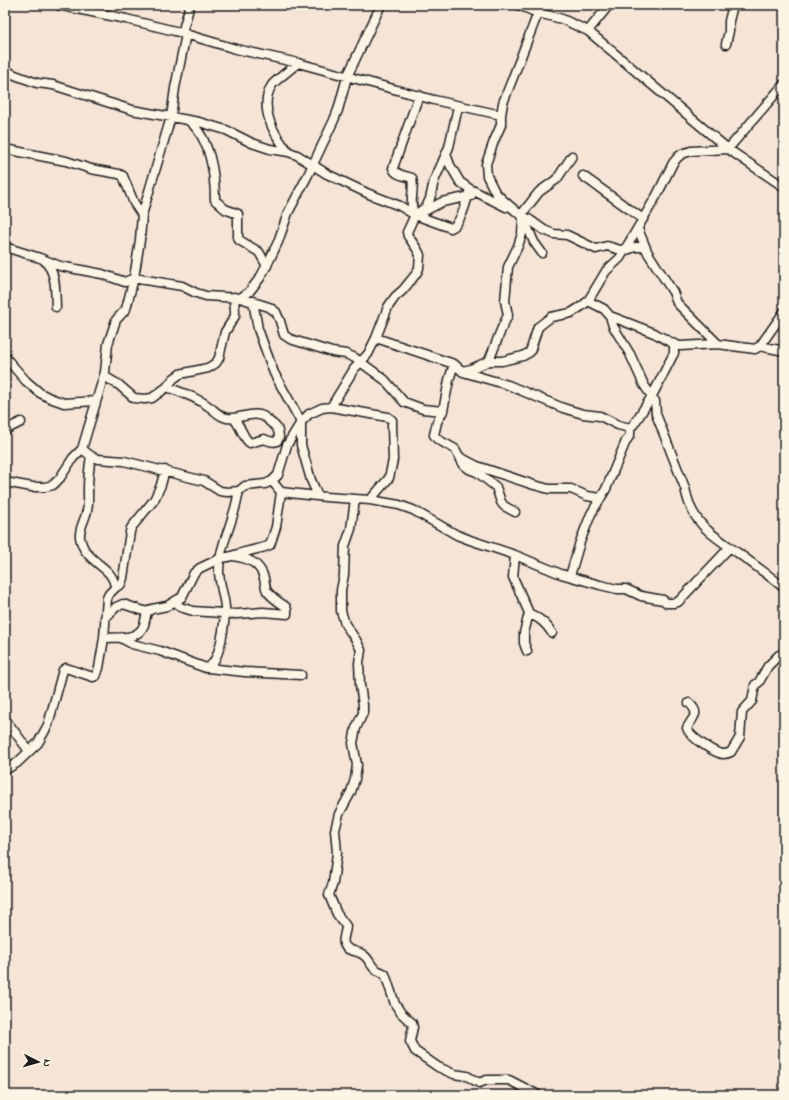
<svg xmlns="http://www.w3.org/2000/svg" width="789" height="1100" font-family="'Indie Flower',sans-serif">
<style>
.lines{fill:none;stroke-linecap:round;stroke-linejoin:round}
.minor-casing{stroke:#1c1c1c;stroke-width:11}
.minor{stroke:#fcf5e5;stroke-width:8}
</style>
<rect width="100%" height="100%" fill="#f6e4d7"/>
<filter id="ink" filterUnits="userSpaceOnUse"><feTurbulence type="fractalNoise" baseFrequency=".025" numOctaves="2"/><feDisplacementMap in="SourceGraphic" scale="8" xChannelSelector="R" yChannelSelector="G"/><feConvolveMatrix kernelMatrix="1 2 1 2 8 2 1 2 1" color-interpolation-filters="sRGB"/></filter>
<g filter="url(#ink)">
<g class="lines">
<defs>
<path id="minor" d="M58 5 126 19 175 31 236 49 298 63 434 100 501 115 503 103 538 13
M518 5 538 13 562 19 588 31 728 149 784 187
M588 31 609 5
M182 33 190 5
M726 44 729 31V21L733 5
M5 70 15 75 37 83 53 85 132 110 199 122 226 130 252 143 270 149 289 152 297 155 327 174 369 194 400 206 415 215 451 228C461 225 467 199 470 189
M458 107 449 147 446 154 450 165 460 182 470 189 506 207
M501 115V125L494 141 486 164 487 176 495 192 503 200 518 213 530 220 544 230 554 234 567 235 596 249 607 246 624 251 635 247H645
M189 121C210 138 215 174 215 200L225 209 238 214V237L239 240 259 252 267 266
M5 149 66 161 91 169 119 174 123 176 134 203 142 215
M289 152C274 136 258 107 272 85 274 82 293 67 298 63
M583 176 643 219
M423 212 442 202 471 196
M415 215C408 203 415 190 412 178 405 175 396 176 393 168L419 95
M521 215 539 192 557 179 572 156
M524 219 534 242 542 253
M638 229 648 253 673 292 677 303 718 344
M5 247 40 258 60 266 102 274 125 282 134 278 182 286 196 293 206 296 240 298 269 307 276 312 280 321 284 335 290 339 332 352 346 354 355 358 385 380 404 402 423 409 443 411 449 380 454 364 462 371 471 369 489 361H502L523 356 530 352 538 327 551 317 571 313 582 306 588 301 606 271 620 258 657 195 673 163 678 157 682 154 691 151 728 149 784 84
M44 260C57 273 55 290 56 307
M240 298 249 292 260 278 268 263 278 242 288 213 308 175 334 120 338 110 347 77 381 5
M253 301 258 329 274 373 301 422V445L311 480 318 496
M588 301 604 309 610 316 613 326 630 354 644 385 655 401 656 414 685 488C687 498 690 508 696 517 706 532 723 542 738 553 753 564 769 575 784 588
M610 316 654 333 674 344V353L652 396 634 424 630 428
M376 338 454 364
M674 344 680 346 718 344 755 349 760 346 784 312
M760 346 784 351
M5 357 26 381 40 393 50 398 64 403 96 401
M489 361 501 330 508 315 505 301 508 267 518 246 522 234 523 216
M463 372 508 385 563 408 583 414 600 416 618 425 630 428
M104 376 119 385 134 398 145 399 152 398 167 387 173 379 180 374 208 368 216 363 219 358 225 332 235 316V312L234 297
M167 387C183 393 198 398 211 408 216 412 220 417 227 418 239 420 255 409 266 418 268 419 269 421 270 422 274 425 277 426 278 431 282 444 273 443 264 439L250 443C243 439 241 425 233 418
M331 407 354 369 368 354 376 338 388 307 395 297 403 290 416 274 419 268 420 255 417 249 408 236 407 232 415 215 426 207 430 199 434 181 446 154
M443 411 437 422 434 435 437 439 455 449 464 465 469 469 477 472 496 487 501 502 504 506 515 512
M5 430 21 422
M82 449 91 456 98 459 124 461 204 481 220 491 227 492 239 491 245 486 265 484 272 481 278 475 287 445 301 422 309 414 322 408 331 407 388 417 392 420V425L393 460 389 478 370 500
M91 456C89 468 88 479 88 490 88 498 89 507 86 514 84 522 79 529 80 537 84 564 114 565 115 588L109 594 107 598 104 638
M460 457 477 466 534 485 549 489H571L587 496 600 498
M272 481 281 492 326 497 370 500 399 505 413 510 457 535 470 540 515 555 561 574 600 585 617 589H626L641 596 663 600 667 603H673L678 602 730 547
M5 482 32 487H45L53 485 60 478 73 458 82 449 105 372 108 344 116 320 126 309 134 278 140 240 142 215 171 117 175 88 186 34
M355 499 351 529 345 546 344 575 341 590V611L345 624 356 640 361 650 359 663 360 685 363 705V713L356 728 353 743 357 765 355 779 351 792 339 814 335 830 337 853 333 883 329 895 337 914 346 926C346 932 342 939 344 944 347 952 356 950 362 954 368 957 370 964 374 968 377 971 382 972 385 974L395 1004 401 1013 412 1023 413 1027 410 1041 415 1051 438 1067 454 1074 467 1076 479 1083 487 1080H509L538 1095
M515 555 513 577 529 613 524 633V643L527 651
M570 576 580 542 591 514 606 489 626 441 630 435V428
M115 588 121 584 123 578 130 532 131 528 154 500 161 485 165 470
M176 601 180 607 193 611 237 614 263 612 287 614V610L286 607C279 602 272 598 267 591 265 587 265 583 264 578 260 563 248 558 233 556
M529 613C540 619 546 623 552 633
M105 618 116 607 123 604 147 612
M121 638 132 644 160 651 206 668C221 664 225 620 225 607 224 595 219 583 219 571 219 551 228 533 233 515 236 507 237 499 239 491
M208 668 245 672 301 675
M689 703C701 714 693 716 687 728 689 736 710 750 719 753 723 755 727 754 731 752L740 737 742 712 752 701 755 685 759 682 768 666 779 655 784 653
M5 719 29 751
M5 770 17 763 38 743 48 725 63 670 66 668 93 677 96 676 99 668 104 638C117 637 138 641 144 625 145 621 146 616 147 612L152 609 167 606 182 597 194 573 200 568 221 558 228 557 241 553 265 547 270 545 276 527 281 492"/>
</defs>
<!-- minor casing -->
<use href="#minor" class="minor-casing"/>
<!-- minor -->
<use href="#minor" class="minor"/>
</g>
</g>
<!-- margin -->
<rect width="789" height="1100" fill="none" stroke="#fcf5e5" stroke-width="20"/>
<rect x="10" y="10" width="769" height="1080" fill="none" stroke="#1c1c1c" stroke-width="1.5" filter="url(#ink)"/>
<!-- north arrow -->
<g transform="translate(38 1062) rotate(96)" stroke="#fcf5e5" stroke-width="3" paint-order="stroke">
<path d="M0-3L7 15L0 10L-7 15Z" fill="#1c1c1c"/>
<text y="-6" font-size="11" font-weight="bold" text-anchor="middle" fill="#1c1c1c">N</text>
</g>
</svg>
